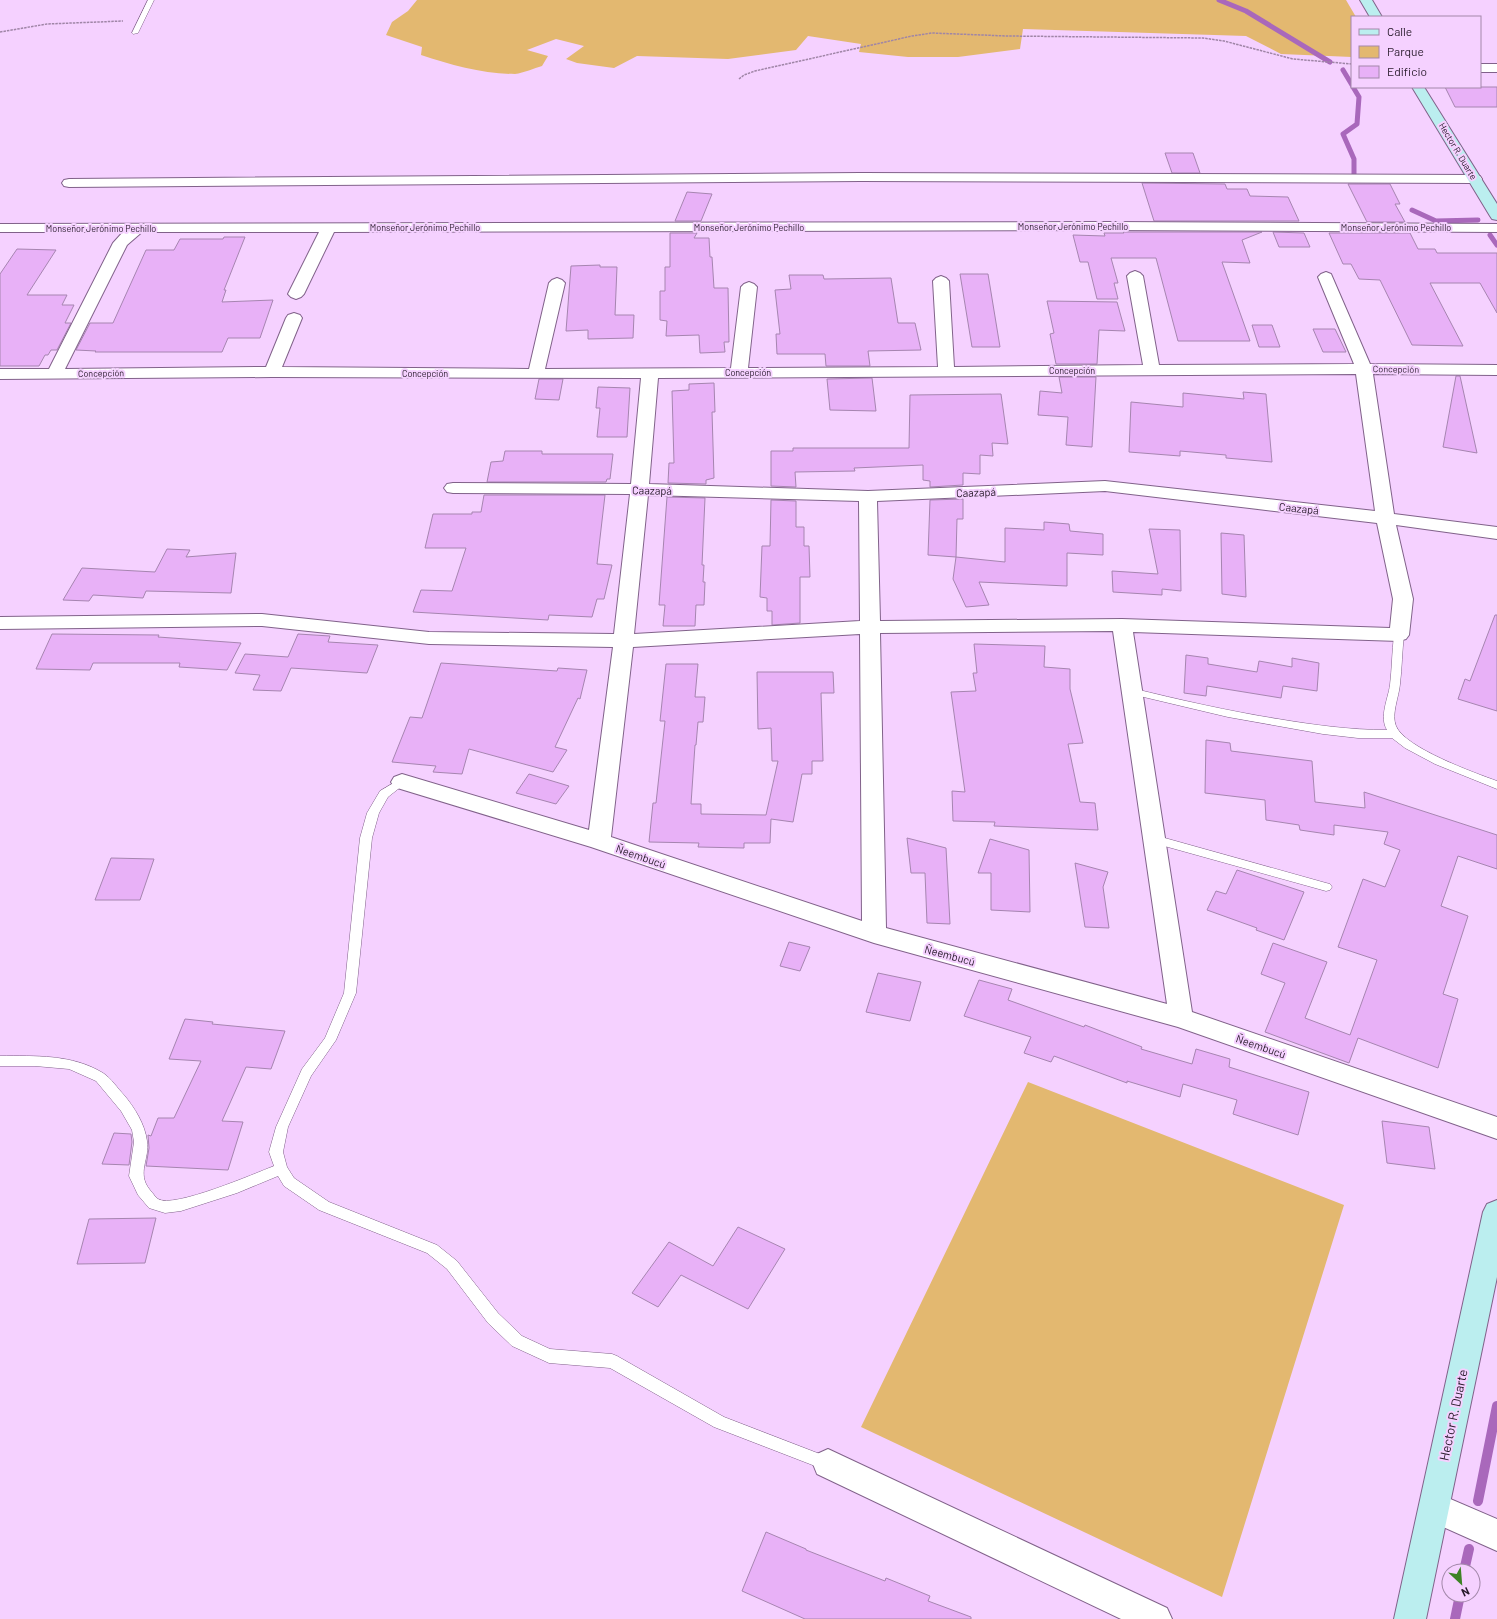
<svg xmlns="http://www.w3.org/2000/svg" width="1497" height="1619" font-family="Barlow,sans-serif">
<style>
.green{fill:#e3b870}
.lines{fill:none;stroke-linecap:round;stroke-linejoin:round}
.stream-far1{stroke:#a968bb;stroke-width:5}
.stream{stroke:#a968bb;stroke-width:10}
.building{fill:#e8b1f7;stroke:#a685b0}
.lane-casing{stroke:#81628a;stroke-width:1}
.street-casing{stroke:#81628a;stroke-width:2}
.secondary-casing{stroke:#81628a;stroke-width:2}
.path{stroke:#9f85a6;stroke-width:1.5;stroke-dasharray:2.5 1;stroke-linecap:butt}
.lane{fill:#fff;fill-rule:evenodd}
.street{fill:#fff;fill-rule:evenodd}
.secondary{fill:#bbeeef;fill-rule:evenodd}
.labels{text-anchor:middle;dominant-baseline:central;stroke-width:4;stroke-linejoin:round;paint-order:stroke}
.far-street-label{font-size:9px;fill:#271a2a;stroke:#f5d1ff}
.street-label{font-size:11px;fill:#271a2a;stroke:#f5d1ff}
.near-street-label{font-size:13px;fill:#271a2a;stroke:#f5d1ff}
</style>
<rect width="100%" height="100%" fill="#f5d1ff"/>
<!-- green -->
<path class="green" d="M417 0H1346L1356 17H1352V57L1281 54 1246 36 1023 29 1020 49 958 57H908L859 52 861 44 808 36 796 50 728 59 637 56 614 68 577 63 566 59 584 46 556 39 527 50 548 56 542 66C534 68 524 73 515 74 484 74 451 65 421 55L422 47 386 35 392 22 408 11Z
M1028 1082 1344 1205 1222 1597 861 1427Z"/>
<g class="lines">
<!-- stream-far1 -->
<path class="stream-far1" d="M1219 0 1246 11 1330 62
M1343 70 1352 85
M1353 87 1359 97 1357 124 1343 134 1354 159V174
M1412 210 1436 221 1478 220
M1490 235 1497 245"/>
<!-- stream -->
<path class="stream" d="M1478 1501 1497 1406
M1464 1571 1469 1549
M1455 1619 1460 1595"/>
</g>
<!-- building -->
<path class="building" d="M1445 87H1497V107H1455Z
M1165 153H1193L1200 173H1172Z
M1142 183 1225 184 1227 189H1247L1250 196 1288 197 1299 221H1154Z
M1348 184H1390L1400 204H1395L1405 222H1367Z
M687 192 712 194 701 221H675Z
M1123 232H1262L1242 240 1250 263 1222 262 1250 341H1178L1156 258H1111L1118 283H1114L1118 299H1097L1088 262H1080L1073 235 1105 236 1104 233H1124Z
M1273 232 1304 233 1310 247H1279Z
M670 233H697L694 238H709L710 257H712L714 288H728L729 342H724L725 352 700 353 699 335 666 336 667 321 660 320V291H665V267H670Z
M1329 233H1410L1418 249H1435L1437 253H1497V313L1480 283H1430L1463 346 1412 345 1380 280 1359 279 1351 264H1343Z
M224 237H245L224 290H226L222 302 273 300 260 338H228L222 352H95L96 351 76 350 90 323H113L146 250H174L180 239H223Z
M17 249 56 250 27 295H67L62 305H74L65 323H71L57 350H51L48 355H45L39 366H0V274Z
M600 265V267H617L615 315H634L633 338 588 339V330L566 331 571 266Z
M960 274H988L1000 347H972Z
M789 275H823L824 279 891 278 898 323H915L921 350 868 351 870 366H826L825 354H777L776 334H780L775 290 791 289Z
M1047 301 1117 302 1125 331 1099 330 1097 364H1056L1050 334 1054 333Z
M1252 325H1272L1280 347H1259Z
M1313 329H1335L1346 352H1323Z
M1456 376H1460L1477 453 1443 447Z
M1059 377H1096L1092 447 1066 445 1068 417 1038 415 1040 391 1062 393Z
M872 378 876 411 830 410 827 379Z
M539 379H563L559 400 535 399Z
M714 383 715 412H712L714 478 706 480V484L668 483 669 463H674L672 391 689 390V384Z
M598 387 630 388 627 437H597L600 408H596Z
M1243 392 1266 394 1272 462 1226 458V455L1180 451V456L1129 452 1131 402 1183 407V393L1244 399Z
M1001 394 1008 444 992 443 993 456 980 455V474L963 473V485L930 487V481L923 480V465L854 468 855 471 795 472 796 487 771 486V451H793V448H909L910 395Z
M505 451H542V454H613L610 479H607L606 482H487L491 462 503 461Z
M484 495H605L597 564 612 565 604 599H597L592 617 549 615 548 620 413 612 421 590 452 591 466 548H425L433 514H472V512H481Z
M667 497 705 498 702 565H704L703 582H705L704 605H696L695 626H663L665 605H659Z
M963 499V519H957L956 557 1005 562V528L1044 530V522L1069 524 1070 531 1103 534V555L1067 553V586L979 582 989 605 966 607 953 579 956 557 928 555 930 500Z
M771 500 796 501V527H804V546H809L810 577H800V623L772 625V611H767V598L760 597 762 546H770Z
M1149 529 1180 530 1181 591 1162 589V595L1113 592 1112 571 1158 574Z
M1221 533 1244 535 1246 597 1222 594Z
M167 549 190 550 186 557 236 553 231 593 146 591 143 598 93 595 89 601 63 600 82 568 155 572Z
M1495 615H1497V711L1458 699 1465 679 1470 681Z
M52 634 159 635 158 637 241 643 227 670 179 667 180 663H93L90 670 36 669Z
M298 634 330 636 328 642 378 645 367 673 291 668 281 691 253 690 260 675 235 673 245 654 288 657Z
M974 644 1045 646 1044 667 1070 669V689L1083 743 1068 744 1080 802 1095 803 1098 830 994 826 995 822 953 821 952 791 965 792 951 692 976 691 973 673H977Z
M1186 655 1208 658V664L1257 672 1259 661 1292 667V658L1319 663 1317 691 1283 686 1281 698 1207 686 1206 696 1184 693Z
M441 663 557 671 558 668 587 670 580 699 578 698 555 747 567 750 553 772 469 749 462 774 433 772 436 766 392 762 410 717 422 718Z
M666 664H698L695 697H705L703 722H698L696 745H695L691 804H701V814L766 815 778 761H772L771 728 758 729 757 672H833L834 693H821L823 761H812V774H802L793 822 771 819 770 843H744V848L698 847 699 843 649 842 653 803H656L665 721H660Z
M1206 740 1230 743 1231 751 1312 761 1315 802 1365 808 1364 792 1497 835V869L1458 856 1441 906 1468 916 1443 994 1458 999 1438 1068 1358 1038 1349 1063 1265 1032 1285 983 1261 974 1273 943 1327 962 1305 1018 1350 1035 1377 960 1338 947 1363 879 1385 887 1400 850 1384 844 1388 832 1334 825V835L1300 830 1299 825 1266 820 1265 800 1205 793Z
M529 774 569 786 556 804 516 793Z
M907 838 946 848 950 924 927 923 925 873H911Z
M990 839 1029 850 1030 912 991 910V873H978Z
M111 858 154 859 140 900H95Z
M1075 863 1108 872 1103 887 1109 928 1085 927Z
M1237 870 1304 892 1284 940 1256 930 1257 928 1207 910 1216 891 1226 894Z
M789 942 810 947 800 971 780 966Z
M878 973 921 982 910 1021 866 1012Z
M979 980 1012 989 1008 1000 1084 1027 1085 1025 1142 1047 1141 1049 1192 1064 1196 1049 1230 1059 1229 1067 1309 1092 1298 1135 1233 1114 1237 1100 1183 1084 1180 1097 1127 1081V1083L1054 1056 1051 1062 1024 1053 1031 1037 964 1016Z
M185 1019 213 1022 212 1024 285 1031 271 1069 246 1067 222 1121 243 1122 228 1170 146 1166 149 1148 148 1135 151 1136 158 1118H174L201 1061 169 1059Z
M1382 1121 1429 1127 1435 1169 1387 1163Z
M114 1133 131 1134 132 1142 129 1165 102 1164Z
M156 1218 145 1263 77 1264 89 1219Z
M738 1227 785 1249 748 1309 681 1275 658 1307 632 1293 669 1242 713 1266Z
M766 1532 806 1549V1550L885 1581 886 1578 930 1596 928 1601 971 1617V1619H805L742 1591Z"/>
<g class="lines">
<defs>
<path id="lane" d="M148 0H154L138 33 133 34 132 33Z
M1399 632 1404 635C1402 651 1402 668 1400 684 1399 697 1391 714 1396 726 1405 748 1475 773 1497 781V789L1435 764 1405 748 1392 738H1358L1323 734 1228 717 1131 694 1126 691 1131 688C1180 700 1228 711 1278 719 1314 725 1350 730 1387 730 1379 717 1388 699 1390 685 1392 668 1392 652 1394 635Z
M402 778 406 779 407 782 388 797 379 813 372 838 356 993 336 1040 311 1076 288 1127 283 1152 287 1167 294 1178 329 1202 437 1245 457 1261 498 1313 522 1336 550 1349 612 1354 617 1356 724 1417 833 1459 836 1464 833 1469 828 1471 714 1427 610 1368 549 1363 512 1346 488 1323 447 1269 427 1253 319 1210 284 1186 278 1176 237 1193 181 1211 165 1213 149 1208 138 1195 129 1176 134 1142 132 1130 121 1111 96 1081 69 1069 35 1066H0V1056C35 1056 72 1054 103 1073 111 1078 118 1089 124 1095 134 1107 145 1124 147 1141 150 1159 136 1173 150 1190 153 1193 155 1197 158 1199 173 1209 256 1173 274 1166L269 1152 276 1127 302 1069 325 1038 344 993 360 838 367 813 380 791Z
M1154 835 1326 883 1330 884 1332 887 1330 890 1326 891 1150 842 1148 839 1150 836Z"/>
<path id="street" d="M1480 64H1497V72H1480Z
M861 173 1475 175 1480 176 1482 179 1480 182 1475 183 861 181 69 187 64 186 62 183 64 180 69 179Z
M1108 222 1497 224V232L1108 230 334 232 304 294 301 297 296 299 291 297 288 294 319 232H142L127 245 65 369 266 367 286 318 288 315 294 313 300 315 302 318 282 367 529 369 549 283 552 280 557 278 562 280 565 283 545 369 731 368 741 287 744 284 749 282 754 284 757 287 748 368 938 367 933 281 936 278 941 276 946 278 949 281 954 367 1143 365 1127 276 1130 273 1135 271 1140 273 1143 276 1159 365 1354 364 1318 277 1321 274 1326 272 1331 274 1370 364 1497 365V375L1373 374 1394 514 1497 527V539L1396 525 1413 599 1409 635 1406 639 1399 641 1133 632 1192 1012 1497 1117V1139L1178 1027 874 943 591 847 394 787 391 782 394 777 402 774 589 830 613 647 429 644 262 626 0 629V617L262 614 429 632 614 634 630 494 453 493 447 492 444 488 447 484 453 483 631 484 641 378 272 377 0 379V369H49L113 243 123 232H0V224ZM1356 374 1375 511 1105 481 868 491 649 484 658 378ZM1105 491 1377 523 1393 599 1390 628 1122 619 880 621 877 501ZM648 495 859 501 860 621 634 634ZM1113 631 1167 1004 886 928 880 633ZM860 634 862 921 611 837 633 647Z
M828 1449 1167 1608 1172 1619H1121L817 1474 813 1464 817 1454Z
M1434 1492 1497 1519V1551L1423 1518 1419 1507 1423 1496Z"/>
<path id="secondary" d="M1360 0H1372L1382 17H1370Z
M1412 87H1424L1497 204V220L1492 219 1490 216Z
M1497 1200V1277L1426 1619H1394L1483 1212 1487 1204Z"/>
</defs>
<!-- lane casing -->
<use href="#lane" class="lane-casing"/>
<!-- street casing -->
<use href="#street" class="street-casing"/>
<!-- secondary casing -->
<use href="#secondary" class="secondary-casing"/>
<!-- path -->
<path class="path" d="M0 32 47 24 123 21
M739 79 744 75 755 71 912 36 932 33 1007 36 1203 38 1224 41 1293 59 1352 64"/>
<!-- lane -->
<use href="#lane" class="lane"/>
<!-- street -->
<use href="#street" class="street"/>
<!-- secondary -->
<use href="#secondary" class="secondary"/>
</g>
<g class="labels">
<!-- far-street labels -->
<g class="far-street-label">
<text transform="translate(1458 151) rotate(59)">Hector R. Duarte</text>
<text x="1073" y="226">Monseñor Jerónimo Pechillo</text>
<text x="425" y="227">Monseñor Jerónimo Pechillo</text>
<text x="749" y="227">Monseñor Jerónimo Pechillo</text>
<text x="1396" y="227">Monseñor Jerónimo Pechillo</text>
<text x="101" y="228">Monseñor Jerónimo Pechillo</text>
<text transform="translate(1396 369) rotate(1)">Concepción</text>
<text x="1072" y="370">Concepción</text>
<text x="748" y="372">Concepción</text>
<text transform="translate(101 373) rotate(-1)">Concepción</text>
<text x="425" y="373">Concepción</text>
</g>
<!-- street labels -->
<g class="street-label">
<text transform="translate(652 490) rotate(1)">Caazapá</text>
<text transform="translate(976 492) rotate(-2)">Caazapá</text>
<text transform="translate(1299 508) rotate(6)">Caazapá</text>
<text transform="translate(641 856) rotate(19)">Ñeembucú</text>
<text transform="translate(950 955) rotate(15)">Ñeembucú</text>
<text transform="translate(1261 1046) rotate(19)">Ñeembucú</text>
</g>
<!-- near-street labels -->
<g class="near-street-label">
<text transform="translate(1453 1415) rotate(-78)">Hector R. Duarte</text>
</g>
</g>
<!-- legend -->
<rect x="1351" y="16" width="130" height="72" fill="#f5d1ff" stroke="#a388aa"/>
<rect x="1359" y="29" width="20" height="6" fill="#bbeeef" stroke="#a388aa"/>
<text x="1387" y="36" font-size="12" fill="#271a2a">Calle</text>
<rect x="1359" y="46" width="20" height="12" fill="#e3b870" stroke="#a388aa"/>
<text x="1387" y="56" font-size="12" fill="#271a2a">Parque</text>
<rect x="1359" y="66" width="20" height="12" fill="#e8b1f7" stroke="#a388aa"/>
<text x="1387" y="76" font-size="12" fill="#271a2a">Edificio</text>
<!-- north arrow -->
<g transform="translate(1461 1583) rotate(154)"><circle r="19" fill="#f5d1ff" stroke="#a388aa"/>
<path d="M0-3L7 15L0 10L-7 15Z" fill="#3e8326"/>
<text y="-6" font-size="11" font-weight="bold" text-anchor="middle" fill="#271a2a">N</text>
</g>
</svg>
